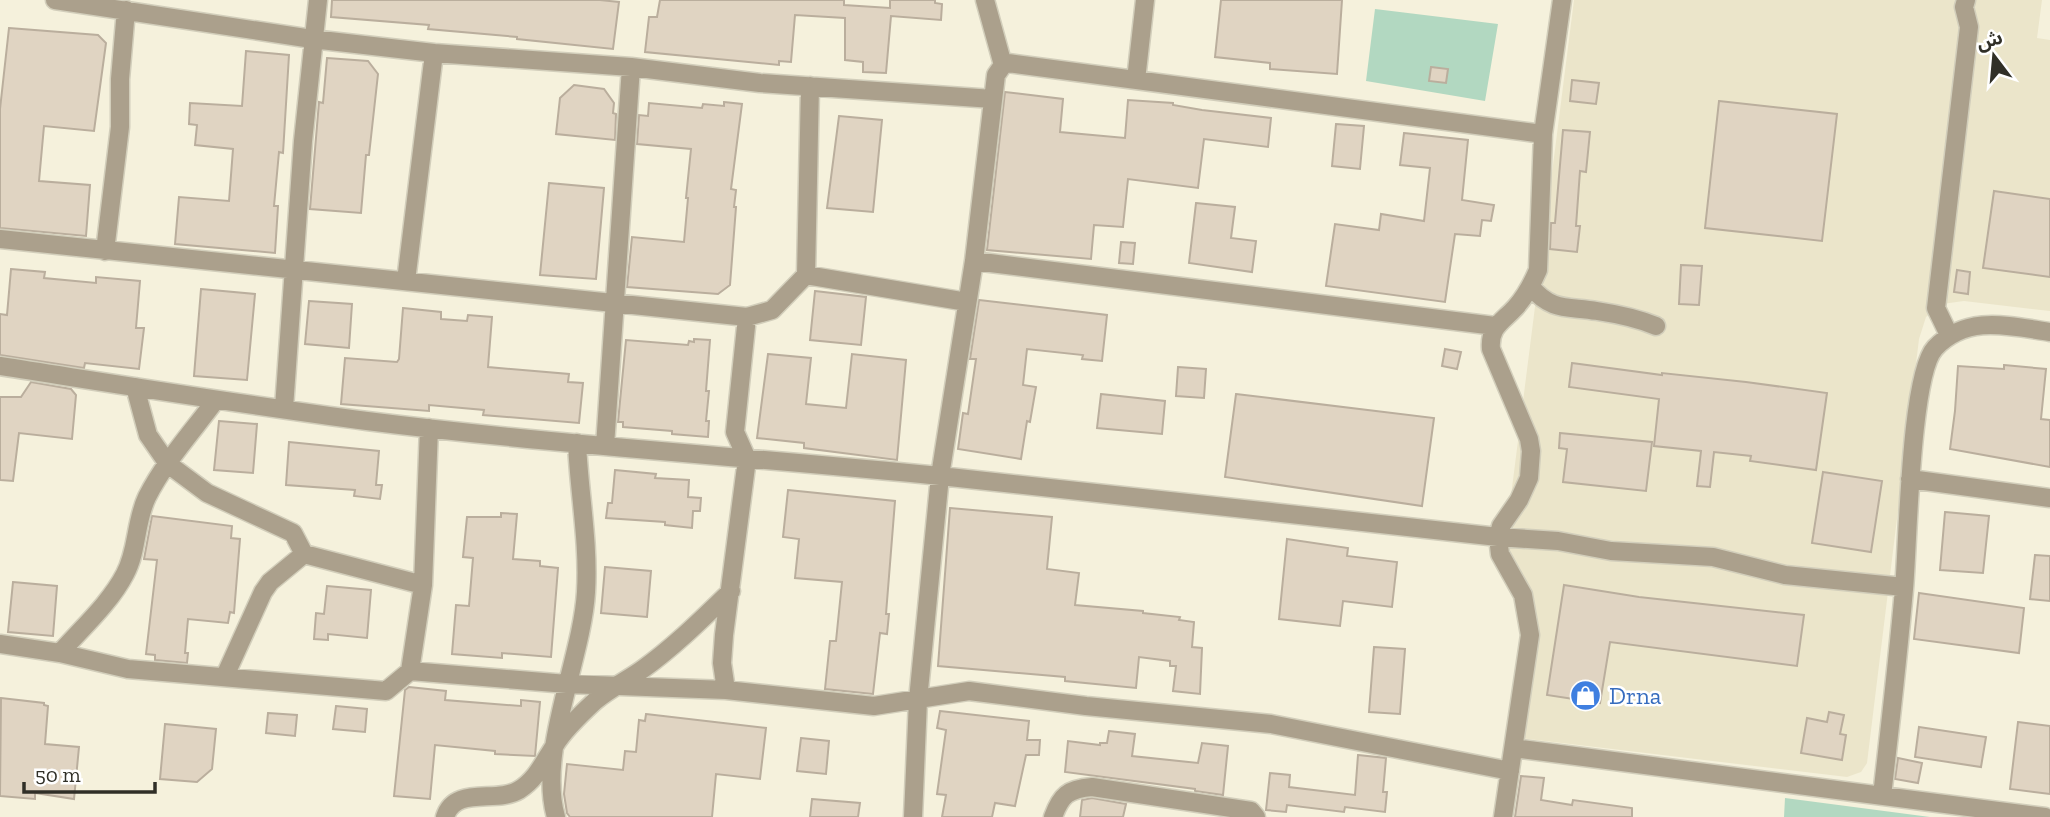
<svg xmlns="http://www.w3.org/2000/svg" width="2050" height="817" font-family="'Zilla Slab','Noto Sans Arabic',serif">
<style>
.built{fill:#ebe5ca}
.green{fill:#b2d8c1}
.building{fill:#e0d4c2;stroke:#baae9d;stroke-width:2}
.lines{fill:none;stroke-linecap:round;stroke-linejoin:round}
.minor-casing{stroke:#d2cebb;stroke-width:21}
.minor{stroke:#aba08c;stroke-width:18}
.labels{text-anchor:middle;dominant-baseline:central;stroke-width:5;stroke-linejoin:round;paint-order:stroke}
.shop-label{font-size:24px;fill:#366cbe;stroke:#fff;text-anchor:start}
</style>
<rect width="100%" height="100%" fill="#f5f1dc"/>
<!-- built -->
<path class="built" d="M1574 0H2042L2037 38 2050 40V311L1964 301 1942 304 1926 317 1919 339 1867 763 1861 772 1847 777 1511 737 1525 635 1505 543Z"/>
<!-- green -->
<path class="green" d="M1375 9 1498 24 1485 101 1366 81Z
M1785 798 1930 817H1784Z"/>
<!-- building -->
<path class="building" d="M332 0H600L619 2 613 49 517 39V37L428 29 429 25 331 17Z
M660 0H844V5L890 8V0H935V3L942 4 941 20 891 16 886 73 863 72V62L845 60V18L795 15 791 62 779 61V65L645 52 649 17H657Z
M1221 0H1342L1337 74 1270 69V63L1215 57Z
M9 28 98 35 106 43 94 131 44 126 39 181 90 185 86 236 0 228V109Z
M246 51 289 55 283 153 279 152 274 206H278L275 253 175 244 179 197 229 201 233 149 195 145 197 125 189 124 190 103 242 106Z
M327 58 368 61 378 74 369 155H366L361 213 310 209 319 102 323 103Z
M1431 67 1448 69 1446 83 1429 81Z
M1572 80 1599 83 1596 104 1570 101Z
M574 85 604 89 614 103 613 113 616 114 615 140 556 134 560 98Z
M1005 92 1063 99 1060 132 1125 138 1128 100 1173 103V105L1202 110 1271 118 1268 147 1204 139 1198 188 1128 179 1123 227 1094 225 1091 259 987 250Z
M1719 101 1837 114 1822 241 1705 228Z
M724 102 742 104 731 189 736 190 734 207H736L730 285 718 294 627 287 632 237 684 242 688 198H686L691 149 637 144 639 115 648 116 649 103 702 108 703 104 724 106Z
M839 116 882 120 873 212 827 208Z
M1336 124 1364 126 1360 169 1332 166Z
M1563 130 1590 132 1586 172 1580 171 1576 226H1580L1577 252 1550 249 1551 223H1555Z
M1404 133 1468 140 1462 200 1494 205 1491 221 1482 220 1480 236 1455 234 1445 302 1326 286 1335 224 1379 230 1381 214 1424 221 1430 168 1400 165Z
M549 183 604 188 596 279 540 275Z
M1994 191 2050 199V277L1983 268Z
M1196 203 1235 207 1231 238 1256 241 1252 272 1189 263Z
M1121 242 1135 243 1133 264 1119 263Z
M1681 265 1702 266 1699 305 1679 304Z
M11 269 45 272 44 278 96 283V277L140 281 136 328H144L139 369 85 363 84 368 0 355V314L7 315Z
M1957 270 1970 272 1968 294 1954 292Z
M201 289 255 294 247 380 194 376Z
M815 291 866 297 861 345 810 340Z
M979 300 1107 315 1102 361 1082 359 1083 355 1027 349 1023 385 1036 387 1030 422 1027 421 1021 459 958 449 963 413 968 414 976 359H970Z
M309 301 352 304 349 348 305 344Z
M403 308 441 312V319L467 321 468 315 492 317 488 367 569 374 568 382 583 383 579 423 483 415 484 410 429 405V411L341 404 345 358 397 362 399 359Z
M694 339 710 340 706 391H709L706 421H709L708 437 672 434V431L623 427V422H618L626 340 688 345 689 341 694 342Z
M1445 349 1461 352 1457 369 1442 366Z
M768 354 811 358 806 404 846 408 852 354 906 360 897 460 804 448V443L757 438Z
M1572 363 1662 375V373L1746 382 1827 393 1816 470 1750 461 1751 456 1714 452 1710 487 1697 486 1701 451 1654 446 1659 399 1569 387Z
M2004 365 2046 369 2041 419 2050 420V467L1950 449 1955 411 1958 366 2004 369Z
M1178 367 1206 369 1204 398 1176 396Z
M31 382 71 389 76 395 72 439 19 433 13 481 0 480V397H21Z
M1101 394 1165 401 1162 434 1097 428Z
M1236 394 1434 418 1422 506 1225 477Z
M219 421 257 424 253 473 214 470Z
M1560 433 1652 442 1646 491 1563 482 1567 449 1559 448Z
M289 442 379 451 376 485H382L380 499 354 496 355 490 286 485Z
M615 470 656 474 655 478 689 480 688 497 701 498 700 511H693L692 528 665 525V522L606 518 608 503H612Z
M1823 472 1882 481 1871 552 1812 543Z
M788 490 895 501 886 614H889L887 634 880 633 873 694 825 689 830 641H836L842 582 795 578 799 539 783 537Z
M950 508 1052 517 1047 569 1079 573 1075 605 1143 611V613L1180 617 1179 620 1194 622 1192 647 1202 648 1200 694 1173 691 1176 666H1170V661L1139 657 1136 688 1065 681V677L938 666Z
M1945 512 1989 516 1983 573 1940 570Z
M501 513 517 514 513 559 540 561V566L558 568 551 657 502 653V658L452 654 456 605 469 606 473 558 463 557 467 517H501Z
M152 516 232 526 231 538 240 539 234 613 230 612 228 623 188 619 185 653H188L187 663 155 660V655L146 654 157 560 144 559Z
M1287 539 1348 548 1347 556 1397 562 1392 607 1343 601 1340 626 1279 619Z
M2035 555 2050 556V601L2030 599Z
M605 567 651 571 647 617 601 613Z
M13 582 57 586 53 636 8 632Z
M1564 585 1639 597 1804 615 1797 666 1610 642 1600 703 1547 695Z
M327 586 371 590 367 638 328 634V640L314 639 316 613 324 614Z
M1919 593 2024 608 2019 653 1914 639Z
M1374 647 1405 649 1400 714 1369 712Z
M409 687 446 691 445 700 521 706V700L540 702 535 756 495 754V751L435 745 430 799 394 796 405 690Z
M1 698 44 703V705L48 706 45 744 79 747 74 799 35 793V799L0 796Z
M336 706 367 709 365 732 333 729Z
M940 711 1029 721 1027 740H1040L1039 755H1026L1015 806 995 803 992 817H942L946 795 937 794 946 730 937 728Z
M1829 712 1844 715 1840 734 1846 735 1842 760 1801 753 1807 718 1827 722Z
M268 713 297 715 295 736 266 733Z
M646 714 766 728 760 779 716 774 712 817H570L567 813 564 794 567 764 623 770 625 751 636 752 639 720 645 721Z
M2018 722 2050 726V794L2010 789Z
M165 724 216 729 212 769 197 782 160 779Z
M1919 727 1986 737 1981 767 1915 757Z
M1109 731 1135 734 1132 756 1198 763 1202 743 1228 746 1223 795 1195 791V789L1065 772 1068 741 1100 745V743H1107Z
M801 738 829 741 826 774 797 771Z
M1358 755 1386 758 1383 792H1387L1385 812 1345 807 1344 812 1287 805 1286 812 1266 810 1270 773 1290 775 1289 787 1355 795Z
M1898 758 1922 763 1918 783 1895 779Z
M1521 776 1544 778 1541 800 1572 805 1573 800 1632 808V817H1515Z
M1092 798 1126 804 1123 817H1080L1082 800Z
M812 799 860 803 858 817H810Z"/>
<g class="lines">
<defs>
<path id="minor" d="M55 0 312 39 434 53 631 67 760 83 993 99
M985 0 1003 65
M1003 65 1008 63 1543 134
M1136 80 1145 0
M0 239 747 317 772 310 806 275 967 302
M105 251 120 127V79L126 10
M974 261 1495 326
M806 275 810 86
M406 281 434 53
M1531 287C1552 312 1568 306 1597 311 1617 314 1637 318 1656 326
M1949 335 1936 308 1969 27 1964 7 1966 0
M0 366C122 385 244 405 367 421 557 445 749 457 940 476 1126 495 1312 517 1498 537L1558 541 1611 551 1713 557 1785 575 1904 587
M135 387 148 435 168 464 207 493 293 533 304 554 423 585
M284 408 303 141 318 0
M605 446 631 67
M1910 479 2050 498
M0 644 60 653 128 669 386 691 410 671 567 684 726 690 874 706 969 691 1086 706 1271 724 1510 771
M60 653C82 628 110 603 125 574 138 550 135 522 147 497 164 463 192 432 215 401
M410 671 423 585 429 428
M225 676 263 592 270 582 304 554
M726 690 722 663 724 635 747 459 735 432 747 317
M1514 748 2045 817
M1882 796C1890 727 1898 658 1904 589 1908 546 1910 375 1935 348 1967 314 2009 326 2050 332
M445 817C455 785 496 804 519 790 537 779 544 761 555 745 564 730 582 713 595 701 610 688 628 680 643 669 675 646 703 618 731 591
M556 817C537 752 582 659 586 592 589 542 579 492 577 443
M913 817 918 700 940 476 974 261 996 75 1003 65
M1053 817C1061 795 1068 789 1092 787L1251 811 1256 817
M1503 817 1530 635 1523 595 1500 554 1498 537 1501 526 1519 500 1529 478 1531 451 1529 439 1491 349C1489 327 1502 322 1515 308 1525 297 1532 284 1538 270L1543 134 1562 0"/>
</defs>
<!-- minor casing -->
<use href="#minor" class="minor-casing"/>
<!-- minor -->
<use href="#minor" class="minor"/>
</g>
<!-- icons -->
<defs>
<symbol id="shop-disc" viewBox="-11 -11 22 22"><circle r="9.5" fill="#3f7fe0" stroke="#fff"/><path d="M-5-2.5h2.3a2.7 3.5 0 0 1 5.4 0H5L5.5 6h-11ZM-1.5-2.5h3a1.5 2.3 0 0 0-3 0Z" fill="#fff"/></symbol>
</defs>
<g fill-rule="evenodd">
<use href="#shop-disc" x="1568" y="678" width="35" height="35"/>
</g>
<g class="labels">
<!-- shop labels -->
<g class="shop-label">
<text x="1609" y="695">Drna</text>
</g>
</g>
<!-- north arrow -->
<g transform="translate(1994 56) rotate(344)" stroke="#ffffff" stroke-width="5" paint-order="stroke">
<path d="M0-5L12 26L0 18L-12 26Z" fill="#302f27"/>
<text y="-10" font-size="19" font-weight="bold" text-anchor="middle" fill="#302f27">ش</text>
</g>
<!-- scale -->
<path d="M24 782v10h131v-10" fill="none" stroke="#302f27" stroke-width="3.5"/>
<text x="35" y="782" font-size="21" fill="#302f27" stroke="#ffffff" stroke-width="5" paint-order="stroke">50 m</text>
</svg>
